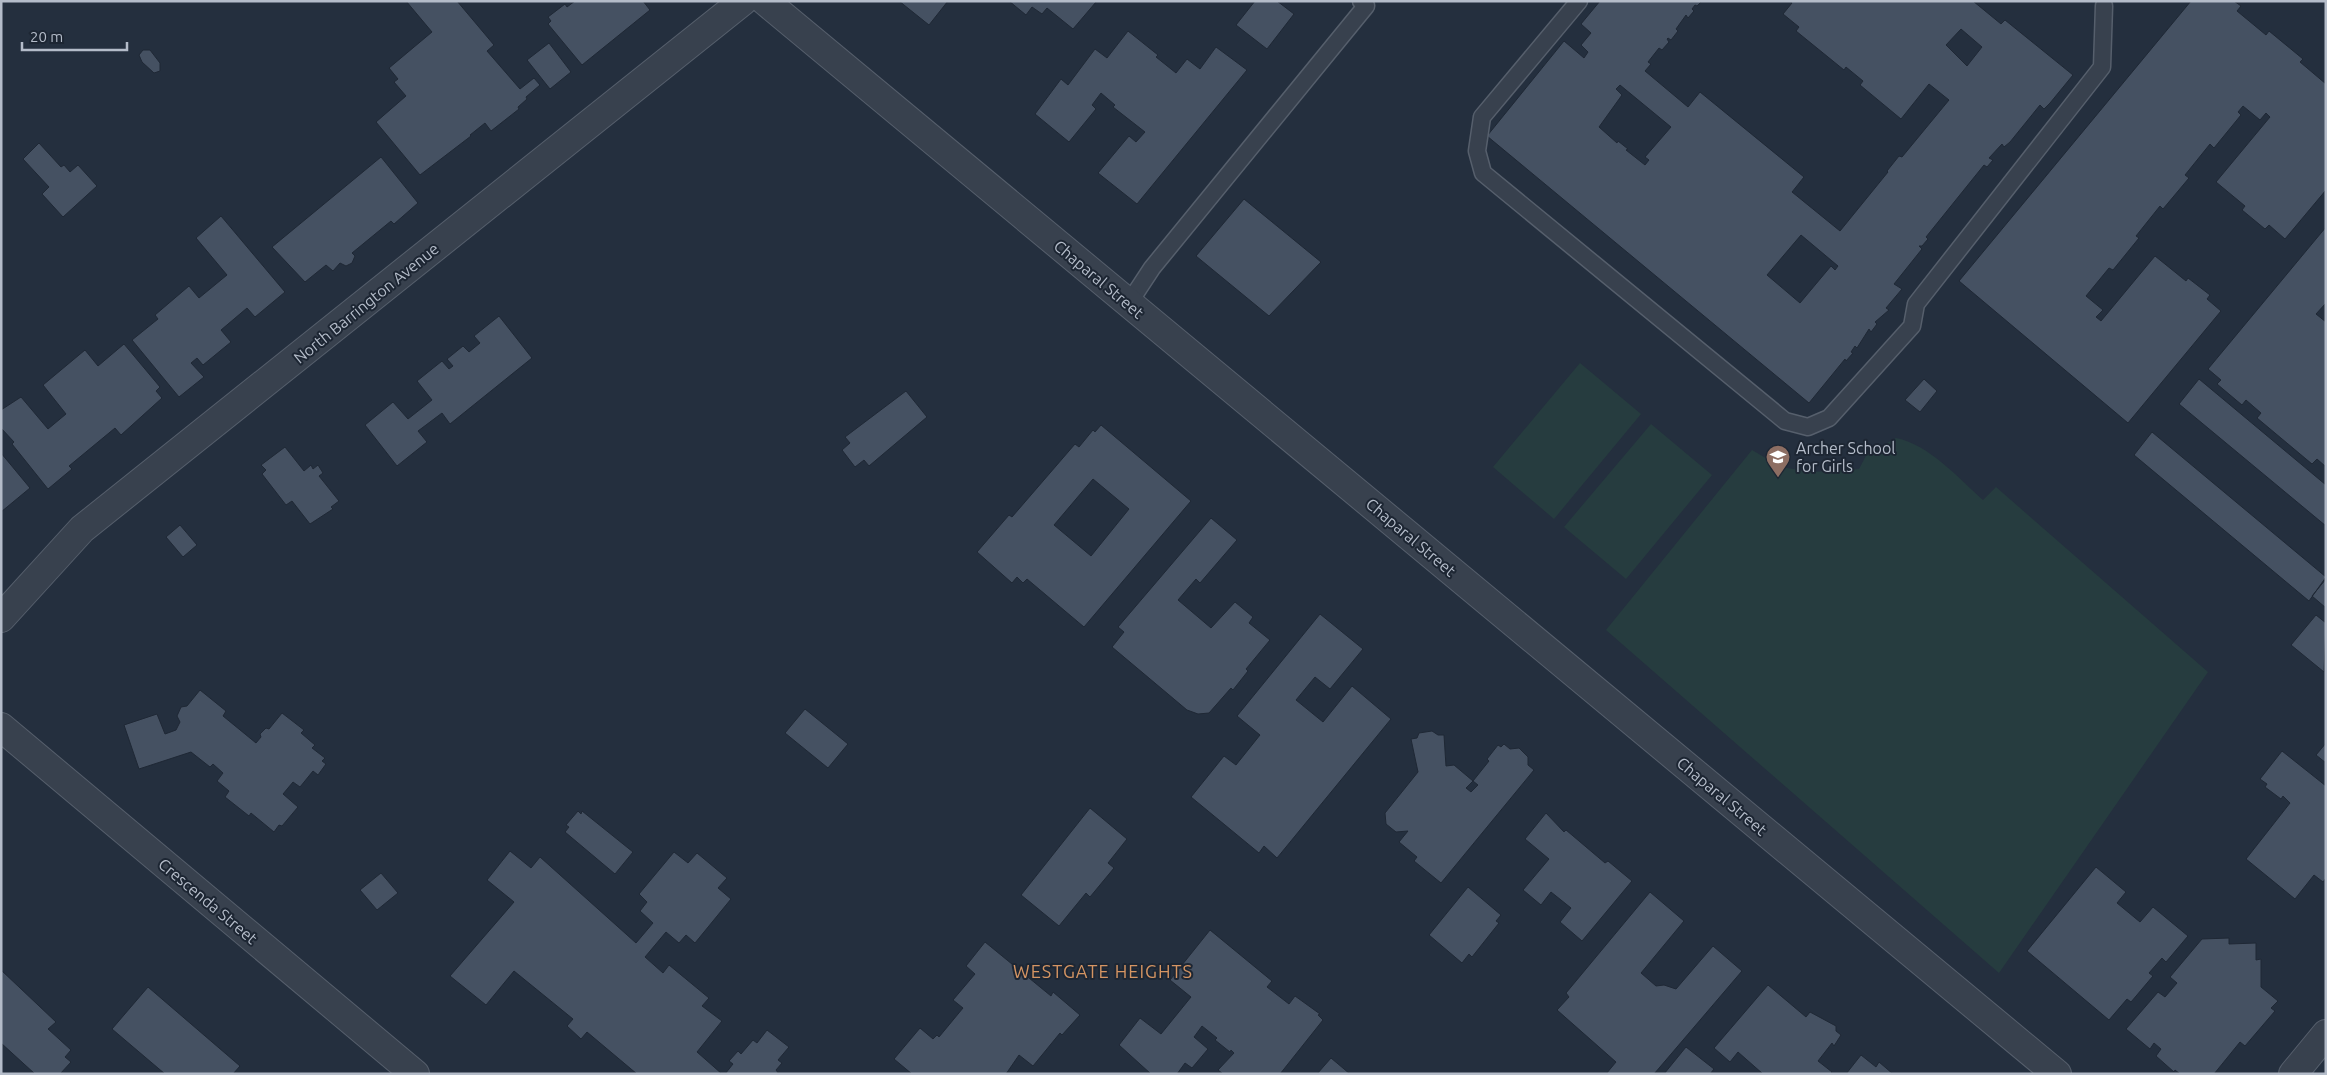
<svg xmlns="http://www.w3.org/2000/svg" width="2327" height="1075" font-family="Ubuntu,sans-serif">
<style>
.green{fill:#263c3f}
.building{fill:#455162;stroke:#1f2835;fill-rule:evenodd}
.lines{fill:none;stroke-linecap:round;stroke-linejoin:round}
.lane-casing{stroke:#565f6c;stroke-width:19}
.street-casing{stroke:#565f6c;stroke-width:30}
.lane{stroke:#38414e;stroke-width:16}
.street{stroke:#38414e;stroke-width:28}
.labels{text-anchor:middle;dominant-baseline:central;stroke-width:4;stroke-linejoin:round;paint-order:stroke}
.street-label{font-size:16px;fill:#b4bcc9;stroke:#1d2633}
.poi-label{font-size:16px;fill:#b4bcc9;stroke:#1d2633;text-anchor:start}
.neighbourhood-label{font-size:18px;letter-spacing:1px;fill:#d59563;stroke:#1d2633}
</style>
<rect width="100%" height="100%" fill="#242f3e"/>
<!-- green -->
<path class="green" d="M1580 363 1641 414 1554 519 1493 467Z
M1651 424 1712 475 1626 579 1564 527Z
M1896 438C1930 445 1958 478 1983 500L1996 487 2208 672 1999 973 1606 630 1752 450 1781 467 1812 472 1859 469 1867 454Z"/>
<!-- building -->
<path class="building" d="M406 1H457L494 45 487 51 520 89 534 78 540 85 526 97 527 99 518 107 519 109 491 131 485 123 470 135 471 136 420 175 376 122 406 96 394 82 398 79 389 68 432 32Z
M575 1H643L650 10 582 65 548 24 551 21 548 17 565 4 567 7Z
M899 1H948L929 25Z
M1009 1H1095L1096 2 1073 29 1047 8 1042 14 1032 7 1026 15Z
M1255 1H1277L1294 14 1267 49 1236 25Z
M1600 1H1702L1697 6 1695 5 1692 9 1694 11 1688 18 1686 15 1676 29 1678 31 1671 40 1668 38 1667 39 1669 42 1662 50 1659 48 1648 62 1651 64 1645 71 1688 107 1700 92 1804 177 1792 192 1840 231 1888 172 1887 171 1899 156 1902 157 1949 100 1929 84 1901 119 1860 85 1863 81 1846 67 1844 70 1796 31 1799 27 1783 14 1792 3 1789 1H1973L2001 24 2005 20 2073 75 2050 103 2044 109 2040 105 2010 142 2004 147 2002 144 1989 158 1993 160 1987 167 1984 165 1926 237 1928 239 1922 246H1919L1922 249 1894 284 1902 289 1886 308 1889 310 1875 322 1877 324 1871 332 1869 329 1857 348 1855 346 1851 352 1853 353 1846 361 1845 359 1809 403 1487 136 1564 41 1584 58 1588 52 1581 45 1591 33 1581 24ZM1961 29 1982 47 1967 66 1946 45ZM1620 85 1671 127 1645 157 1649 160 1645 165 1626 150 1628 149 1618 141 1617 143 1599 127 1622 95 1616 89ZM1801 235 1838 266 1835 270 1831 266 1800 303 1767 275Z
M2191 1H2234L2241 6 2237 11 2266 35 2269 31 2303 59 2300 62 2326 84V190L2285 239 2269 225 2265 229 2242 210 2245 206 2216 182 2270 117 2266 113 2260 120 2243 106 2238 112 2241 115 2214 148 2210 144 2185 175 2189 178 2163 209 2160 206 2136 236 2139 238 2113 270 2109 268 2086 296 2103 310 2096 317 2101 321 2155 256 2186 281 2188 278 2210 295 2207 299 2221 311 2128 423 1959 281Z
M1128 31 1158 55 1156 57 1176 73 1187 59 1200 69 1216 47 1247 70 1137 204 1098 173 1129 136 1136 142 1145 132 1113 107 1115 105 1101 93 1092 105 1096 109 1069 142 1035 114 1061 79 1068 85 1095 49 1107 58Z
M549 43 571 72 550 89 527 60Z
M143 50H150L160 63V71L154 73 142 62 139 55Z
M39 143 61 167 64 165 70 172 78 165 97 186 63 217 42 194 49 187 23 159Z
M381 157 418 203 394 224 391 221 352 253 355 256 352 263 346 266 340 263 333 271 326 265 305 282 272 247Z
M1244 199 1321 262 1269 316 1196 256Z
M221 216 285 292 255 317 247 308 221 330 231 342 203 365 197 358 191 363 204 377 179 397 132 340 158 319 155 315 189 286 199 298 227 275 196 238Z
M2326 227V303L2316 314 2326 322V467L2317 459 2312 464 2257 418 2261 413 2246 400 2242 405 2217 384 2221 380 2208 369Z
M499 316 532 358 450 424 442 413 418 431 427 442 397 466 365 425 393 402 408 419 432 400 417 381 442 361 449 369 453 366 447 359 463 346 469 352 480 343 474 336Z
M124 344 160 387 156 391 162 398 121 435 115 428 69 466 72 469 48 489 12 444 14 442 1 428V410L21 397 48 429 66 414 43 385 85 350 98 366Z
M1924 379 1937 391 1920 412 1905 400Z
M2199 379 2326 485V526L2179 404Z
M906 391 927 417 869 466 864 460 855 467 842 450 850 443 845 437Z
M1101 425 1191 501 1084 627 1027 579 1023 583 1017 577 1012 583 977 552 1009 515 1012 517 1075 444 1079 447 1093 430 1095 432ZM1093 479 1129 509 1091 556 1054 525Z
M2152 432 2326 577 2309 601 2134 455Z
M285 447 304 471 311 465 313 469 318 465 323 473 319 476 339 501 331 507 333 509 310 524 292 501 286 505 262 474 266 470 261 465Z
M1 453 30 488 1 512Z
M1211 518 1237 540 1200 583 1196 579 1178 600 1211 628 1235 602 1253 617 1249 623 1270 640 1246 669 1248 671 1233 690 1231 688 1209 713 1198 714 1187 710 1112 647 1124 632 1118 627Z
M180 525 197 545 183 557 166 537Z
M2326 579V608L2312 596Z
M1320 614 1363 649 1330 689 1315 677 1296 700 1323 722 1352 686 1391 719 1277 858 1264 846 1259 853 1191 797 1224 756 1236 765 1260 735 1237 716Z
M2316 615 2326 623 2324 672 2291 645Z
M200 690 226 711 223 716 256 743 261 737 260 734 266 728 269 729 282 713 304 730 301 733 315 745 312 748 325 758 322 761 326 764 318 775 313 771 300 787 293 782 283 794 298 807 282 826 279 825 274 832 251 813 249 816 225 797 229 791 217 781 223 773 213 764 210 767 191 752 139 769 124 725 157 714 165 734 176 730 180 722 177 716 181 707 187 706Z
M805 709 848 744 828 768 785 733Z
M1432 731 1438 735H1444L1446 766 1454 765 1473 781 1466 788 1471 792 1478 785 1473 781 1489 761 1487 759 1498 745 1501 747 1504 744 1510 749 1519 748 1528 757V765L1534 770 1441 883 1414 861 1417 857 1399 842 1408 831 1396 832 1386 824 1385 813 1418 772 1411 739 1417 738 1419 733Z
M2326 743V763L2316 755Z
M2282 751 2326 786V878L2323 882 2314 875 2295 899 2246 859 2290 803 2283 796 2281 799 2265 787 2267 784 2260 779Z
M1090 808 1127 839 1108 863 1114 868 1090 897 1086 893 1059 926 1021 895Z
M578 811 581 814 582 811 633 852 615 874 565 832 569 827 566 825Z
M1546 813 1564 832 1566 830 1605 863 1608 861 1632 881 1582 941 1560 922 1571 908 1551 892 1541 905 1523 890 1549 859 1525 839Z
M510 851 531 868 540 857 636 943 653 923 640 911 647 902 639 894 674 852 688 863 697 853 727 878 718 888 731 899 695 943 686 935 679 943 666 932 645 957 663 973 669 965 709 998 702 1006 722 1021 697 1052 722 1074H637L587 1032 581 1039 567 1026 573 1019 514 971 486 1005 450 976 514 902 487 880Z
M2096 867 2126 892 2117 903 2140 922 2153 907 2188 936 2166 962 2162 958 2149 973 2153 976 2131 1002 2127 999 2109 1020 2027 951Z
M381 873 398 893 377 910 360 890Z
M1468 887 1501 915 1496 921 1499 923 1472 957 1469 954 1462 963 1429 935Z
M1650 892 1684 921 1641 973 1656 986 1664 985 1676 989 1713 946 1742 971 1654 1074H1606L1616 1062 1557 1010 1569 997 1566 993Z
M1210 930 1272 981 1267 987 1289 1004 1295 996 1320 1014 1318 1015 1323 1020 1280 1074H1223L1218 1070 1234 1053 1231 1050 1230 1052 1215 1040 1217 1038 1202 1026 1194 1037 1208 1049 1192 1068 1185 1063 1177 1074H1151L1119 1045 1140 1018 1161 1034 1191 997 1170 980Z
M2229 938V944L2256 943V960L2261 959V987L2278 1001 2271 1008 2275 1011 2245 1046 2240 1042 2214 1074H2180L2175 1070 2174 1072 2156 1056 2161 1049 2154 1043 2150 1049 2126 1029 2158 992 2165 997 2177 983 2170 977 2202 939Z
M985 942 1051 996 1053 992 1080 1015 1062 1035 1060 1033 1033 1066 1019 1055 1006 1074H912L894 1059 920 1028 933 1039 937 1035 939 1037 963 1008 953 1000 975 974 966 966Z
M1 970 56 1022 48 1029 71 1050 65 1057 71 1062 60 1074H35L1 1043Z
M1768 985 1806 1017 1810 1012 1836 1026V1031L1841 1035 1834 1046 1832 1043 1818 1061 1832 1072 1830 1074H1763L1738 1052 1730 1062 1714 1048Z
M148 987 240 1066 233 1074H165L112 1029Z
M767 1030 789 1047 778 1060 782 1063 776 1070 779 1074H725L733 1064 729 1061 738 1051 741 1054 753 1040 757 1043Z
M1686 1047 1714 1069 1710 1074H1664Z
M1861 1055 1876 1067 1879 1062 1893 1074H1846Z
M1331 1058 1350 1074H1317Z"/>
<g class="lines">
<defs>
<path id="lane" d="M1579 1 1482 117 1477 151 1483 173 1785 421 1808 427 1829 418 1912 326 1916 304 2102 67 2104 6
M1129 303 1152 268 1366 6 1361 1"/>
<path id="street" d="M765 1 2057 1074
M1 618 82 529 743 1
M1 727 415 1074
M2293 1074 2326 1034"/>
</defs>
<!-- lane casing -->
<use href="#lane" class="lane-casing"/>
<!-- street casing -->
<use href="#street" class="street-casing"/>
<!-- lane -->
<use href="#lane" class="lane"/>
<!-- street -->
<use href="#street" class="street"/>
</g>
<!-- icons -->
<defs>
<symbol id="school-pin" viewBox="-11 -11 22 30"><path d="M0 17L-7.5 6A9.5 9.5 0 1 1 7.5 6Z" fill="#8d6e63" stroke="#1d2633"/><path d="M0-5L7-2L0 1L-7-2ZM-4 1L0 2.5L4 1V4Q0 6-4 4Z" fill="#fff"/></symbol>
</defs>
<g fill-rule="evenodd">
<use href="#school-pin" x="1764" y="443" width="28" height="38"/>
</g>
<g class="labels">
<!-- street labels -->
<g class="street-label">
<text transform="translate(1099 279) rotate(40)">Chaparal Street</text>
<text transform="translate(366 303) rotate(-39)">North Barrington Avenue</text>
<text transform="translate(1411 537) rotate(40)">Chaparal Street</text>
<text transform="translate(1722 796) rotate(40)">Chaparal Street</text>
<text transform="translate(208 901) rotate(40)">Crescenda Street</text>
</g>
<!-- poi labels -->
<g class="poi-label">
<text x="1796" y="448">Archer School<tspan x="1796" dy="18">for Girls</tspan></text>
</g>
<!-- neighbourhood labels -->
<g class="neighbourhood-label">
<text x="1103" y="971">WESTGATE HEIGHTS</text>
</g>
</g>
<!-- border -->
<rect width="2327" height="1075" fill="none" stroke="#b4bcc9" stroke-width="5"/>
<!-- scale -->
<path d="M22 42v8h105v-8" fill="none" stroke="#b4bcc9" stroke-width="2.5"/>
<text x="30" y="42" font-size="15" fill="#b4bcc9" stroke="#1d2633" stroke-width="4" paint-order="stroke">20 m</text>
</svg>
